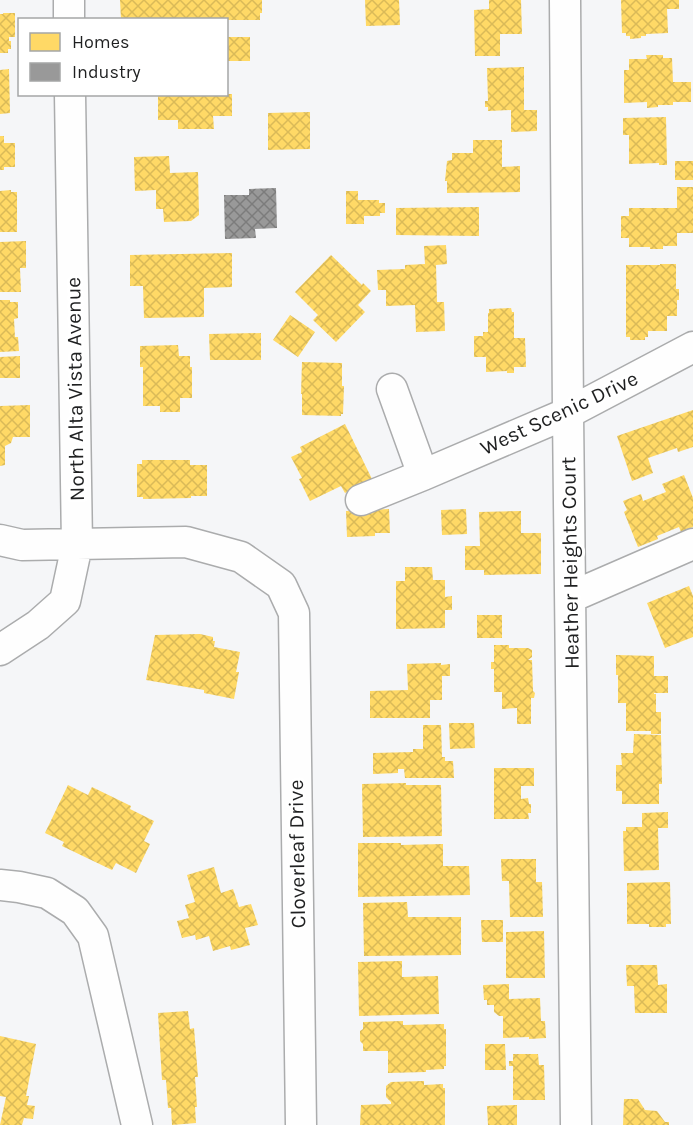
<svg xmlns="http://www.w3.org/2000/svg" width="693" height="1125" font-family="Karla,sans-serif">
<style>
.homes{fill:url(#homes-cross-hatch)}
.industry{fill:url(#industry-cross-hatch)}
.lines{fill:none;stroke-linecap:round;stroke-linejoin:round}
.minor-casing{stroke:#abacad;stroke-width:33}
.minor{stroke:#fefefe;stroke-width:30}
.labels{text-anchor:middle;dominant-baseline:central;stroke-width:6;stroke-linejoin:round;paint-order:stroke}
.street-label{font-size:21px;fill:#1f2021;stroke:#fff}
</style>
<defs>
<pattern id="homes-cross-hatch" width="8" height="8" patternUnits="userSpaceOnUse" patternTransform="scale(1.5)"><rect width="8" height="8" fill="#ffd966"/><path d="M0 0l8 8M0 8l8-8" fill="none" stroke="#daba58"/></pattern>
<pattern id="industry-cross-hatch" width="8" height="8" patternUnits="userSpaceOnUse" patternTransform="scale(1.5)"><rect width="8" height="8" fill="#999"/><path d="M0 0l8 8M0 8l8-8" fill="none" stroke="#7c7c7c"/></pattern>
</defs>
<rect width="100%" height="100%" fill="#f5f6f8"/>
<!-- homes -->
<path class="homes" d="M120 0H262V13H260V20H121Z
M365 0H399L400 25 366 26Z
M489 0H521L522 34H500V56H475L474 10 489 9Z
M621 0H679V9H667L668 33 646 34V36H641V38L630 39V36H626V33H622Z
M3 13H15V37H9V41H11V49H8V53H0V14H3Z
M226 37H250V61H226Z
M646 55H663V58H672L673 82H691V102H673V105H658V107L647 108V102L624 103V70H629V59H647Z
M524 67V110H537V131L511 132V110L488 111V107H485V101H488L487 68Z
M9 69 10 113 0 114V70Z
M158 94H232V116H213L214 129H178V120H158Z
M310 112V149L268 150V113Z
M666 117 667 165H659V163L629 164V135H623V118Z
M0 136H4V143H15V167H4V170H0Z
M473 140H502V167L520 166V192L447 193V181H445L447 161 452 160V153H473Z
M169 156 170 173 198 172 199 215 191 221 164 222 163 209H156V190L135 191 134 157Z
M675 161H693V180H675Z
M677 187H693V233H677V246H663V249H650V247H629V238H621V216H629V208H677Z
M11 190V192H17V232H0V191Z
M346 191H358V200H379V203H385V213H380V216H364V224H346Z
M479 207V236L396 235V208Z
M26 241V268H20L21 292H0V242Z
M446 245 447 264 436 265 437 302H444L445 331 416 332 415 305 386 306V290H378L377 270 405 269V265L425 264 424 246Z
M232 253V287L204 288V317L144 318 143 286H130V255Z
M331 255 362 285 363 283 371 291 358 305 365 312 336 342 313 320 318 315 295 292Z
M660 264H676V289H679V300H677V316H667V331H648V337H645V340H630V337H626V265H660Z
M0 300H10V302H18V318L14 319 15 337H18L19 351 0 352Z
M511 308 512 312H514V338H525L526 367H514V373H507V371L486 372V357H474V336H483V332H488V313H489V309Z
M290 315 315 332 298 357 273 340Z
M261 333V360H210L209 334Z
M178 345 179 356H190V367H192V398H180V412H160V406H143V367H140V346Z
M20 356V378H0V357Z
M302 362 342 363V386H344L343 414H341V416L302 415V394H301Z
M30 405V437H13L11 443 5 446V465L0 466V406Z
M693 410V447L678 452 677 448 648 458 653 473 632 481 617 436Z
M345 424 372 479 345 493 341 486 310 501 299 479 302 478 291 457 302 452 300 447Z
M142 460H190V465H207V496H191V498L143 499V497H137V464H142Z
M684 475 693 498V527L681 532 679 527 657 536 658 539 638 547 624 512 627 510 623 501 641 494 643 501 666 492 662 484Z
M389 509 390 533H375V536L347 537 346 511Z
M466 509 467 534 442 535 441 510Z
M521 511V533H541V574L484 575V570H465V546H480L479 512Z
M405 567H432L433 580H445V597L452 596V610H445V628L396 629V581H405Z
M689 586 693 596V637L665 648 647 603Z
M477 615H502V638H477Z
M200 634 213 637V641H215L214 647 240 652 236 672H239L234 699 204 693V690L146 680 155 635Z
M494 645H509V648H528L532 650V657L528 660H532L533 691 535 693 534 698H531V724H517V708L502 709V692H494V669H491V662H494Z
M616 655 654 656V676H668V693H654V694H656V712H661V734H651V731H626V703H618V675H616Z
M441 663V665L450 664V676H442V700H430V718H370V691L408 690 407 664Z
M449 723H474L475 748 450 749Z
M423 725H441L442 757H445V761H453L454 778H405L404 769H398V773L373 774V753L413 752V749H423Z
M634 734 661 735 662 784H659V804H622V791H616V765H622L621 753H633Z
M494 768H534V786H521V799L528 798 529 804H531V813H528L529 819H494Z
M406 783V785H441L442 836 363 837 362 784Z
M68 785 88 795 92 787 131 806 130 809 154 821 144 841 150 844 136 873 116 863 112 870 62 846 64 842 45 833Z
M668 812V828H658L659 870 624 871 623 831H626V827H642V813Z
M358 843H401V845L443 844V866H469L470 895 358 897Z
M501 859H536V882H542L543 917H510L509 881H502Z
M214 867 221 893 233 889 239 907 251 904 258 925 245 928 250 945 231 950 230 946 213 951 209 936 196 940 195 935 182 938 177 921 189 918 185 905 195 902 187 875Z
M670 882 671 924H666V927H649V924H627V883Z
M407 902 408 917H461V955L364 956 363 903Z
M481 920H503V942H482Z
M544 931 545 978H506V932Z
M402 961V977L438 976 439 1014 359 1016 358 962Z
M626 965H657L658 985 667 984V1013H635L634 986H627Z
M509 984V999L540 998 541 1021H545L546 1038 529 1039V1037L503 1038V1016H499L494 1012V1005H487V1000H484L483 985Z
M188 1011 190 1029 194 1028 198 1077H195L197 1107H195L196 1123 172 1125 171 1108H168L166 1080H162L158 1013Z
M403 1021V1025L444 1024V1029H446V1066H444V1069L426 1070V1072L388 1073V1051H363V1044L360 1041V1031L363 1029V1022Z
M0 1036 36 1044 26 1096H29L27 1105 35 1106 33 1119 24 1118 22 1125H0L6 1097 0 1096Z
M485 1044H505L506 1070H485Z
M513 1054H538L539 1065H544L545 1100H513V1066H509V1061H513Z
M424 1081V1085L443 1084V1088H445V1125H360L361 1105 391 1104V1102L386 1097V1086L391 1082Z
M624 1099H638L645 1110 657 1111 665 1122H669V1125H623Z
M517 1105V1125H488L487 1106Z"/>
<!-- industry -->
<path class="industry" d="M276 188 277 228 255 229 256 238 225 239 224 195H249V189Z"/>
<g class="lines">
<defs>
<path id="minor" d="M69 0V20
M565 0 568 413 576 1125
M392 389 423 475
M361 500 423 475 568 413 693 347
M0 540 22 545 186 542 241 557 281 585 294 613 301 1125
M571 597 693 544
M0 650 38 625 65 601 77 545 70 94
M0 885 19 887 47 893 75 911 93 936 137 1125"/>
</defs>
<!-- minor casing -->
<use href="#minor" class="minor-casing"/>
<!-- minor -->
<use href="#minor" class="minor"/>
</g>
<g class="labels">
<!-- street labels -->
<g class="street-label">
<text transform="translate(75 389) rotate(-91)">North Alta Vista Avenue</text>
<text transform="translate(559 413) rotate(-25)">West Scenic Drive</text>
<text transform="translate(570 563) rotate(-91)">Heather Heights Court</text>
<text transform="translate(297 854) rotate(-91)">Cloverleaf Drive</text>
</g>
</g>
<!-- legend -->
<rect x="18" y="18" width="210" height="78" fill="#ffffff" stroke="#a5a6a6" stroke-width="1.5"/>
<rect x="30" y="33" width="30" height="18" fill="#ffd966" stroke="#a5a6a6" stroke-width="1.5"/>
<text x="72" y="48" font-size="18" fill="#1f2021">Homes</text>
<rect x="30" y="63" width="30" height="18" fill="#999999" stroke="#a5a6a6" stroke-width="1.5"/>
<text x="72" y="78" font-size="18" fill="#1f2021">Industry</text>
</svg>
